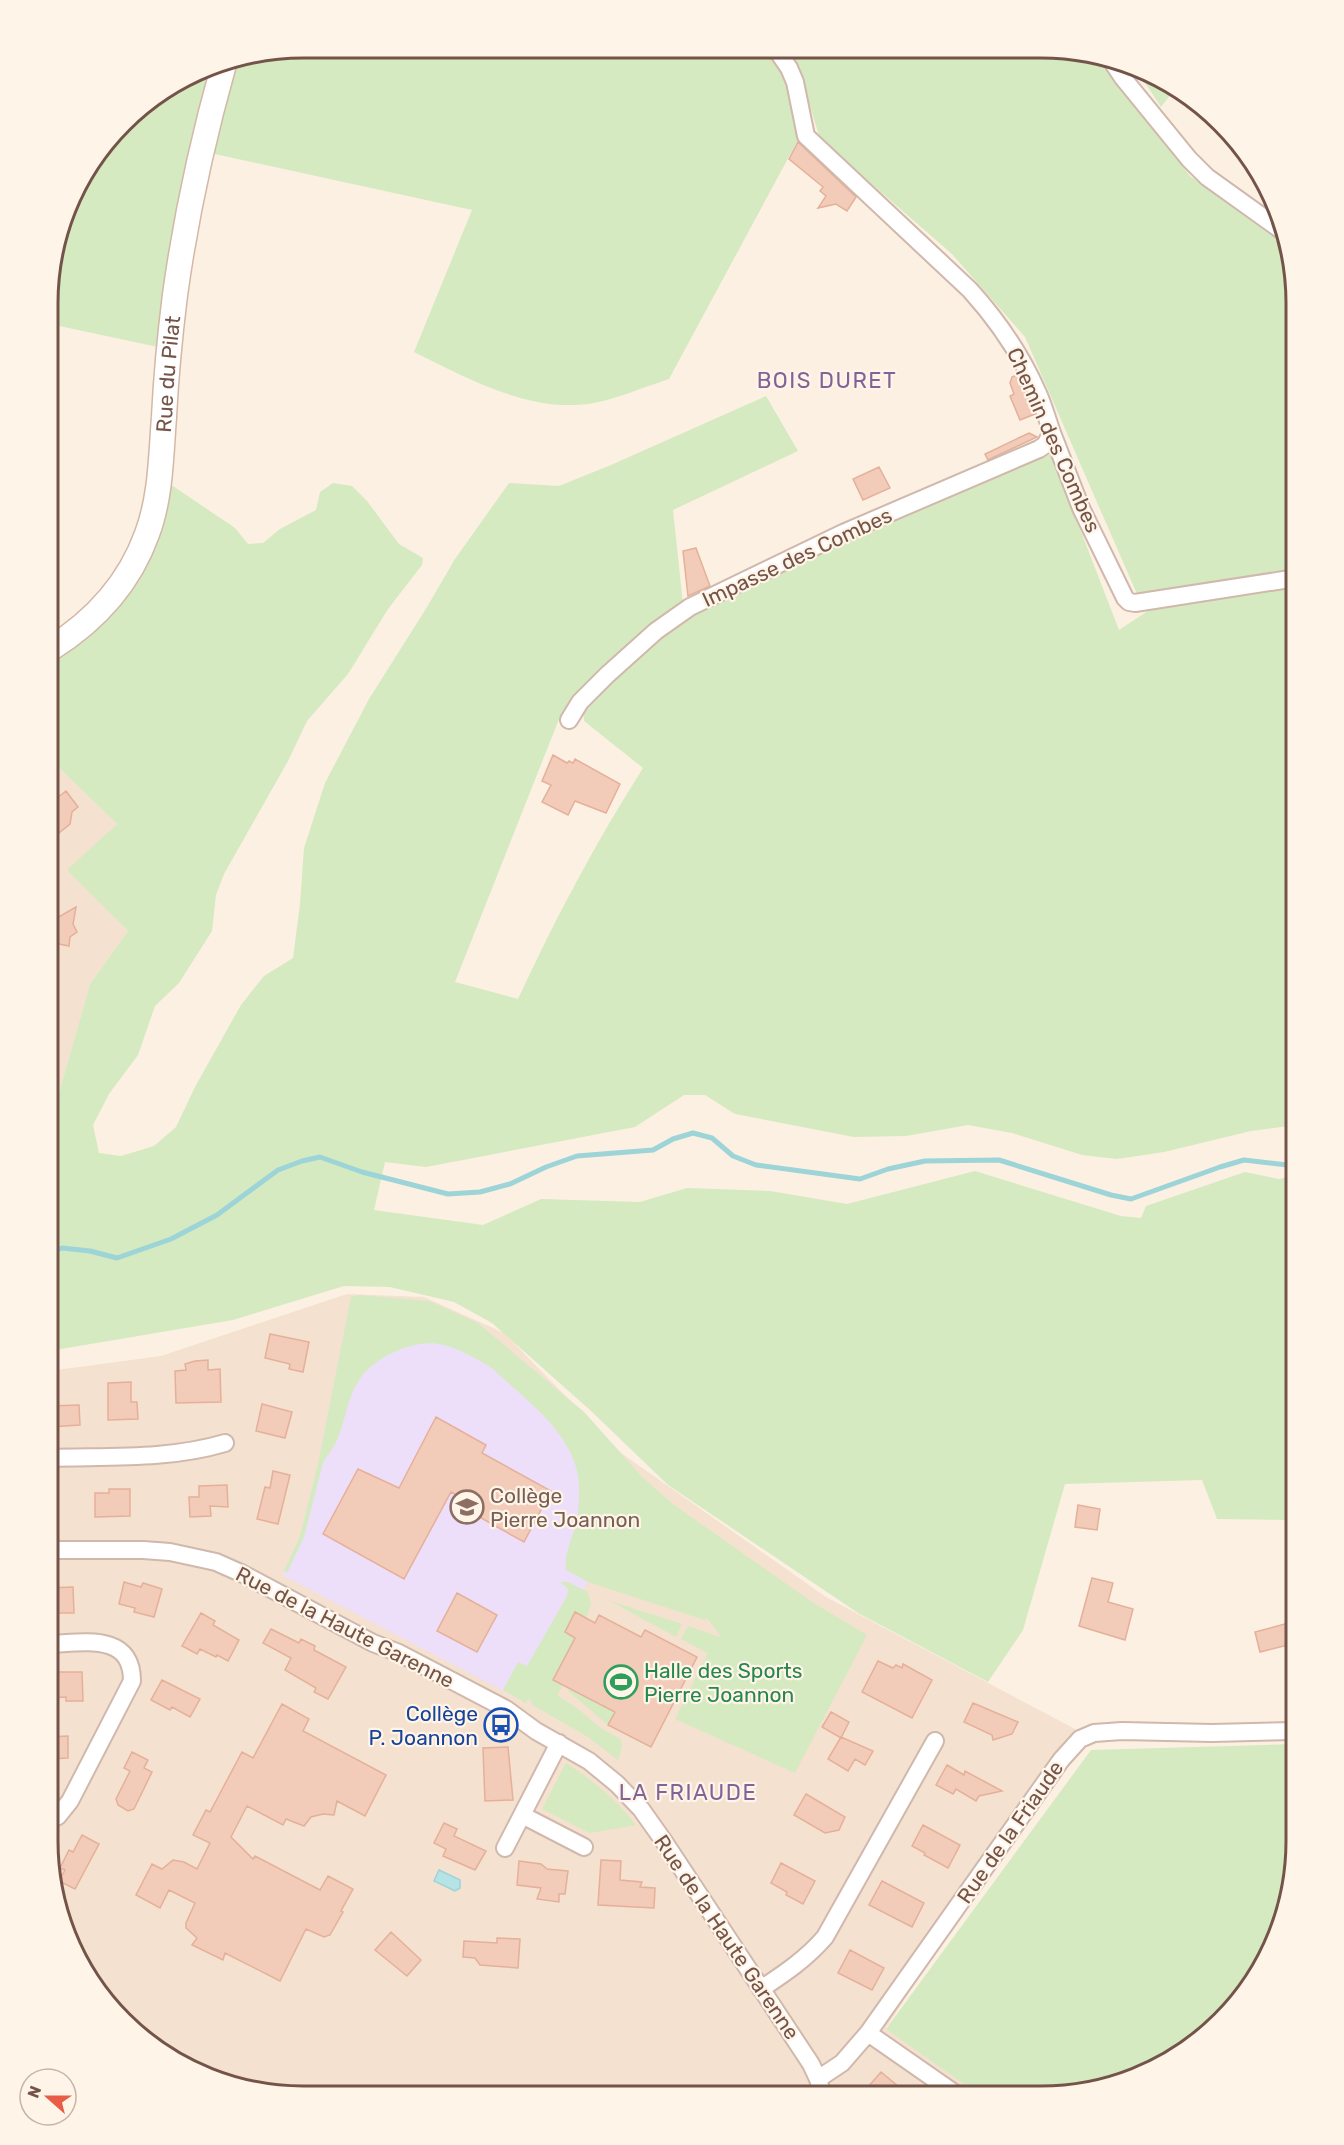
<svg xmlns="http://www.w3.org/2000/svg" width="1344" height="2145" font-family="Rubik,sans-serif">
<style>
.residential{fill:#f4e1d0}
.education{fill:#eddff9}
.green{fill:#d5eac0}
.water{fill:#b6e3e6;stroke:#9cd4d8;stroke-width:1.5}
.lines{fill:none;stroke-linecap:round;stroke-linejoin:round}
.stream{stroke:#9cd4d8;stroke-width:5}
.building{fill:#f2cbb9;stroke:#e5b099;stroke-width:1.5}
.minor-casing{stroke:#d0b8ac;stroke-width:20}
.secondary-casing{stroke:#d3b8a8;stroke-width:27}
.minor{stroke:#fff;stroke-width:16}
.secondary{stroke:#fff;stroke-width:24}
.labels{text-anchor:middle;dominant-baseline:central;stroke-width:4.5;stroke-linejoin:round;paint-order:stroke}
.street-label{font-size:21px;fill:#745448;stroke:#fff4e8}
.education-label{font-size:21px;fill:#785e54;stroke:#fff4e8;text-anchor:start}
.leisure-label{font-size:21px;fill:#27864d;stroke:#fff4e8;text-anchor:start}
.transit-label{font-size:21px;fill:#164399;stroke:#fff4e8;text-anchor:end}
.neighbourhood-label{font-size:22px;letter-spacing:1.5px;fill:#826398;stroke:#fff4e8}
.rim{fill:none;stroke:#745448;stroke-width:3}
</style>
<rect width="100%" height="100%" fill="#fcf0e2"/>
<!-- residential -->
<path class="residential" d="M49 758 117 824 68 870 128 931 90 984 49 1128Z
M347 1294 424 1297 504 1333 621 1453 826 1597 1077 1730 886 2028 982 2097 271 2095 206 2077 148 2044 101 1997 67 1939 48 1841 49 1371 161 1356Z"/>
<!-- education -->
<path class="education" d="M359 1295 429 1301 478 1323 584 1412 643 1478 586 1585 521 1700 282 1575 300 1536 318 1464 351 1297Z"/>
<!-- green -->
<path class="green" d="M304 48 765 49 790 86 799 138 669 379C646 386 617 399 594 403 531 414 469 379 414 352L472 210 210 153 236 62Z
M785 49 1074 50 1102 58 1190 176 1284 244 1296 304V568L1137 594 1025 337 952 254 820 139 801 76Z
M213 66 178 198 158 347 50 324V271L75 190 135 112 206 67Z
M1134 66 1175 89 1161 107Z
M766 396 798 451 673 510 683 604 636 642 559 719 455 982 518 999C555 919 596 842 643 768L584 721 583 708 608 680 692 610 863 530 1051 454 1119 630 1151 609 1224 594 1296 586V1125L1251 1131 1164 1152 1117 1159 1082 1155 1012 1133 968 1125 906 1136 854 1137 735 1114 705 1095H684L635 1127 426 1167 385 1162 374 1210 483 1225 541 1199 640 1202 687 1188 770 1191 847 1204 975 1171 1121 1216 1141 1218 1146 1206 1245 1172 1279 1179 1296 1175V1520L1217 1519 1202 1480 1065 1484 1023 1630 988 1682 858 1613 668 1485 590 1410 492 1323 454 1302 390 1287 344 1286 233 1320 49 1351V1128L90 984 128 931 67 870 117 824 49 758 50 660 86 636 167 482 235 528 248 544 263 543 280 529 316 510 320 492 333 483 352 486 367 501 399 544 423 558 422 565 388 609 348 674 307 721 288 761 224 874 216 895 212 931 179 983 155 1006 138 1055 109 1094 93 1125 99 1153 121 1156 154 1146 176 1127 196 1085 241 1005 264 976 293 958 300 904 304 848 325 783 369 699 427 607 455 559 509 483 559 486 611 465Z
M359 1295 429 1301 478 1323 584 1412 643 1478 674 1505 812 1602 867 1635 795 1773 675 1719 708 1653 681 1639 688 1626 722 1638 707 1618 705 1620 588 1582 566 1570C563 1551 577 1531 578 1512 579 1499 580 1483 577 1471 567 1428 523 1398 493 1369 479 1360 460 1349 444 1345 416 1337 374 1357 359 1380 347 1398 346 1420 337 1440 334 1448 327 1455 323 1463L304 1537 287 1573 284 1571 300 1536 318 1464 351 1297Z
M560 1582H568L588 1592 591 1605 586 1618 575 1613 565 1632 575 1638 553 1679 563 1685 557 1695 578 1709 602 1729 620 1739 622 1746 618 1760 588 1737 531 1704 532 1702 528 1699 526 1703 503 1690 518 1662 527 1666 567 1596 568 1589Z
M610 1601 682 1624 676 1637Z
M569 1688 615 1712 608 1725 568 1691Z
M1295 1744V1858L1282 1924 1243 1997 1196 2044 1138 2078 1040 2097H982L886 2029 1091 1750Z
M566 1763C593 1780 616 1800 636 1825L590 1833 542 1809Z"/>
<!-- water -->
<path class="water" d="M439 1870 460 1880V1888L455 1891 434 1881Z"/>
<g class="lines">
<!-- stream -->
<path class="stream" d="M49 1253 62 1248 90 1251 117 1258 171 1239 217 1215 278 1170 302 1161 320 1157 362 1172 448 1194 480 1192 510 1184 546 1167 577 1156 653 1150 673 1139 693 1133 712 1138 733 1156 756 1165 860 1179 888 1169 925 1161 999 1160 1111 1195 1131 1199 1220 1167 1244 1160 1296 1166"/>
</g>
<!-- building -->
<path class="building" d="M798 142 856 197 847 211 836 204 818 208 826 196 820 191 823 187 789 159Z
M1017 375 1035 414 1020 420 1010 396 1014 394 1010 383 1012 377Z
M1029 433 1037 437 988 460 985 454Z
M879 467 890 488 863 500 853 479Z
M696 548 710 586 688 596 683 551Z
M553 755 567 763 569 761 573 763 575 759 620 784 606 813 575 801 568 815 542 802 551 785 542 781Z
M66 791 78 807 72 812 70 824 49 841V804Z
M76 907 73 924 77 932 70 937 69 946 49 942 51 917 57 918Z
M270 1334 309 1342 303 1372 289 1369 290 1364 265 1358Z
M208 1360V1370L220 1369 221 1402 176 1403 175 1371 186 1370 185 1364 195 1361Z
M131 1382V1402H137L138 1419 108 1420V1383Z
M262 1404 292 1412 285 1438 256 1431Z
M79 1405 80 1425 49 1427V1406Z
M436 1417 486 1445 482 1453 551 1491 524 1542 474 1514 478 1507 451 1492 404 1579 323 1534 358 1469 399 1488Z
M273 1471 290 1475 278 1524 257 1519 265 1487 270 1488Z
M227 1485 228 1507 210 1506 211 1516 190 1517 189 1497H199V1486Z
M109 1489H130V1516L95 1517V1493H109Z
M1078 1505 1100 1509 1097 1530 1075 1527Z
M1092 1578 1113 1583 1108 1602 1133 1609 1125 1640 1079 1626Z
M124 1582 141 1587 143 1583 162 1589 154 1617 134 1612 135 1608 119 1604Z
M73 1587 74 1613H56V1610H48V1588Z
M457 1593 497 1615 477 1652 437 1631Z
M575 1612 595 1623 599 1615 641 1637 645 1630 697 1657 651 1747 608 1725 615 1712 553 1680 575 1638 565 1632Z
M201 1613 215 1621 213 1625 239 1640 228 1661 217 1655 216 1657 200 1649 197 1654 182 1646Z
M1296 1621V1643L1260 1652 1255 1632Z
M271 1629 299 1643 301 1639 315 1646 314 1650 346 1667 328 1699 314 1692 316 1688 285 1670 291 1658 263 1643Z
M878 1661 893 1668 896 1665 902 1668 903 1664 932 1680 912 1718 862 1692Z
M48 1672H82L83 1701H66V1697L48 1698Z
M162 1680 200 1699 190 1717 172 1707 170 1710 151 1700Z
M973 1703 1018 1722 1012 1734 993 1740 992 1735 964 1722Z
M282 1704 309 1719 303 1731 386 1775 365 1816 337 1801 334 1815 323 1814 311 1817 304 1826 286 1819 283 1825 247 1806 231 1837 253 1859 255 1856 320 1890 328 1876 353 1889 341 1911 343 1912 330 1935 324 1937 306 1929 280 1981 225 1953 223 1960 192 1945 197 1938 186 1928V1923L195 1903 169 1890 160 1908 136 1895 152 1864 162 1869 173 1860 184 1862 197 1869 210 1843 193 1835 206 1810 210 1812 242 1752 253 1758Z
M831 1712 849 1722 841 1738 822 1727Z
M68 1736V1758L48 1759V1737Z
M841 1737 873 1751 865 1765 855 1759 848 1771 828 1759Z
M508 1747 513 1800 485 1801 483 1748Z
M132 1752 148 1760 144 1768 152 1772 134 1809 128 1811 118 1805 116 1799 130 1771 124 1768Z
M947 1765 964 1775 965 1771 1002 1791 979 1796 976 1801 956 1789 953 1794 936 1785Z
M806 1794 845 1817 839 1830 825 1833 794 1815Z
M444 1823 457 1829 454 1836 486 1851 475 1870 443 1856 446 1849 434 1843Z
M923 1825 960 1845 948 1868 924 1855 925 1853 912 1846Z
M82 1835 99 1844 75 1889 59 1881 65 1870 60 1868 69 1850 73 1852Z
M601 1860 621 1861 620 1880 642 1882 640 1887 655 1888 654 1908 598 1905Z
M519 1861 541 1864 547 1869 568 1871 565 1894H559V1902L537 1899 541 1888 517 1885Z
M781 1863 815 1881 803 1904 786 1895 787 1892 771 1883Z
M882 1881 924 1903 912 1927 869 1905Z
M391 1932 421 1960 407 1976 375 1950Z
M497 1938 520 1939 518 1968 480 1965 475 1958 463 1957 464 1941 497 1943Z
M850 1950 884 1968 872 1990 838 1973Z
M881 2072 911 2097 860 2096Z"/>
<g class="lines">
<defs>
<path id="minor" d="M776 49 789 68 795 82 806 136 970 290C998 321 1020 353 1037 391 1045 408 1049 427 1056 443L1081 508 1125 598 1129 602 1135 603 1296 578
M1111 60 1123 78 1189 159 1207 177 1281 230
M569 720 580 702 607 675 656 631 690 607 843 533 1039 449 1045 445 1051 434
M49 1458C108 1456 168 1460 225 1443
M48 1550H143L170 1552 216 1562 243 1574 373 1643 399 1653 506 1709 536 1731 589 1761 617 1784 641 1809 663 1840 811 2064 818 2079 823 2096
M559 1743 522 1815 584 1847
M48 1821 58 1816 70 1801 132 1681C132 1632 83 1643 48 1644
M505 1848 522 1815
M761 1989C785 1973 806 1959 825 1937L935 1741
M868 2033 960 2097
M818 2079 842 2063 868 2033 1061 1760 1080 1739 1094 1733 1122 1731 1212 1733 1295 1731"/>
<g id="secondary">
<path id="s1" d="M50 649C95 621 129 584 147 534 161 497 161 455 164 417 166 376 170 335 175 295 186 215 202 142 224 64"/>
</g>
</defs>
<!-- minor casing -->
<use href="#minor" class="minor-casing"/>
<!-- secondary casing -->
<use href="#secondary" class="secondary-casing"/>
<!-- minor -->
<use href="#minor" class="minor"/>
<!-- secondary -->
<use href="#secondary" class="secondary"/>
</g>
<!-- icons -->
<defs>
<symbol id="school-ring" viewBox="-11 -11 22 22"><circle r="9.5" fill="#fff4e8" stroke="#8d6e63" stroke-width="1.5"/><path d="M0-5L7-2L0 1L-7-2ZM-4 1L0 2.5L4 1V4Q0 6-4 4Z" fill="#8d6e63"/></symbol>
<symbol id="stadium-ring" viewBox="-11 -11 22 22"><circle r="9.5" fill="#fff4e8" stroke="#2e9e5b" stroke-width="1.5"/><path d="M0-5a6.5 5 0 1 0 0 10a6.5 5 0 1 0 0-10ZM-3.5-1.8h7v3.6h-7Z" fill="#2e9e5b"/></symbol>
<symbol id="bus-ring" viewBox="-11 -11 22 22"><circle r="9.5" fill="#fff4e8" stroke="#1a4fb4" stroke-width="1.5"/><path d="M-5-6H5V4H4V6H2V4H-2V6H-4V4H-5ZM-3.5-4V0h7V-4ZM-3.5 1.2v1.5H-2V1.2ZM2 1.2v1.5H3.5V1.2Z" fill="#1a4fb4"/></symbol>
</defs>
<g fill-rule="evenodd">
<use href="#school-ring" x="448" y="1488" width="38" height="38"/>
<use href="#stadium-ring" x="602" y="1663" width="38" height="38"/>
<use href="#bus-ring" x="482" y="1706" width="38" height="38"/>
</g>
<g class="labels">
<!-- street labels -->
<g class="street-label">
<text stroke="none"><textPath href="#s1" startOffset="315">Rue du Pilat</textPath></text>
<text transform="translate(1054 440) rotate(66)">Chemin des Combes</text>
<text transform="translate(797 557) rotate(-25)">Impasse des Combes</text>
<text transform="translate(345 1627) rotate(27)">Rue de la Haute Garenne</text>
<text transform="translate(1010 1832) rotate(-55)">Rue de la Friaude</text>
<text transform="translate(727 1937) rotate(56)">Rue de la Haute Garenne</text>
</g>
<!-- education labels -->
<g class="education-label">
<text x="490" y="1495">Collège<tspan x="490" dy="24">Pierre Joannon</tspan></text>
</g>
<!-- leisure labels -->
<g class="leisure-label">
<text x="644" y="1670">Halle des Sports<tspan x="644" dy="24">Pierre Joannon</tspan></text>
</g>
<!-- transit labels -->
<g class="transit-label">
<text x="478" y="1713">Collège<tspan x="478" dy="24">P. Joannon</tspan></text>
</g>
<!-- neighbourhood labels -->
<g class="neighbourhood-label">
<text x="827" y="380">BOIS DURET</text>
<text x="688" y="1792">LA FRIAUDE</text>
</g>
</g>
<!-- crop -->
<path d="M0 0H1344V2145H0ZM303 58H1041A245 245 0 0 1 1286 303V1841A245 245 0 0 1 1041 2086H303A245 245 0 0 1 58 1841V303A245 245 0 0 1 303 58Z" fill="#fff4e8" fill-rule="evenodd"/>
<path class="rim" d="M303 58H1041A245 245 0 0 1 1286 303V1841A245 245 0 0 1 1041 2086H303A245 245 0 0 1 58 1841V303A245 245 0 0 1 303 58Z"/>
<!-- north arrow -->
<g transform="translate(48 2097) rotate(291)"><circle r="28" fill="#fff4e8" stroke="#c7b4a8" stroke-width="1.5"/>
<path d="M0-4.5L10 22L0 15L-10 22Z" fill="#e95c45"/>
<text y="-9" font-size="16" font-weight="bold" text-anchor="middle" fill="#745448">N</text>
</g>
</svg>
